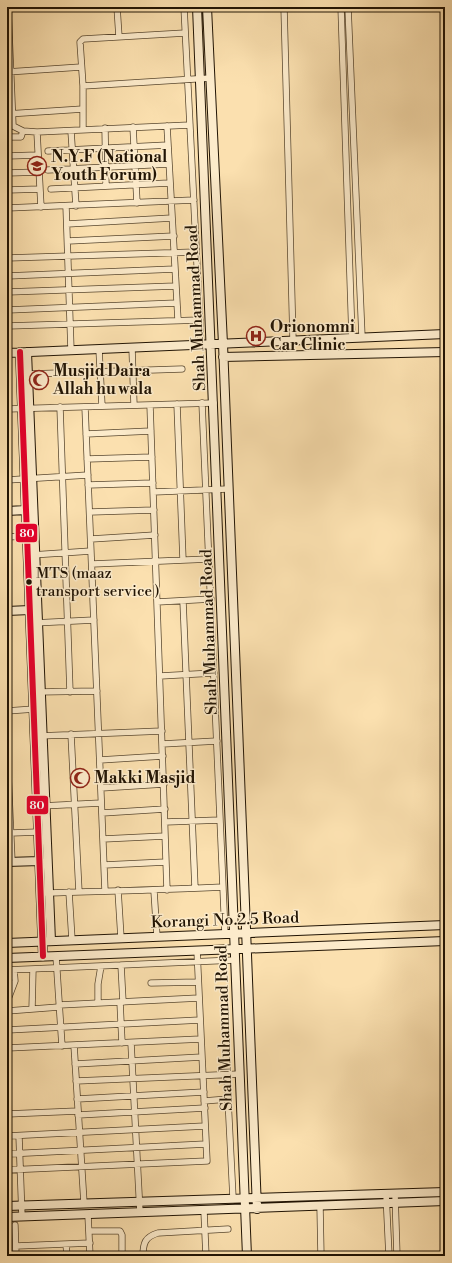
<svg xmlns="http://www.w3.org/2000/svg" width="452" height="1263" font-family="'Libre Bodoni',serif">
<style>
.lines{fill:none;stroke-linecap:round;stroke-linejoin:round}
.street-casing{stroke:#58472f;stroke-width:7}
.secondary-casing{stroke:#211404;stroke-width:10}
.street{stroke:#fcebcb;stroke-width:5.5}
.secondary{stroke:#fcebcb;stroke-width:8}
.bus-1-casing{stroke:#fcebcb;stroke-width:9}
.bus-1{stroke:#e4002b;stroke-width:6}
.bus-dot{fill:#211404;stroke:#fcebcb;stroke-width:1.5}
.labels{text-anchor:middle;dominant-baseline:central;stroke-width:3;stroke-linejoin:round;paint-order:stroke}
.bus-label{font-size:15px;fill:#211404;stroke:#fcebcb;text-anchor:start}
.poi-label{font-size:16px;font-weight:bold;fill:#211404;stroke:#fcebcb;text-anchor:start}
.street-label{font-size:16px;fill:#211404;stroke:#fcebcb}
.line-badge{stroke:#fcebcb;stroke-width:1.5}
.badge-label{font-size:11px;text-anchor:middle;font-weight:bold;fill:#fff}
</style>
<rect width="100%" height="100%" fill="#fbe0af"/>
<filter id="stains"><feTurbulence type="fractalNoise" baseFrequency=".005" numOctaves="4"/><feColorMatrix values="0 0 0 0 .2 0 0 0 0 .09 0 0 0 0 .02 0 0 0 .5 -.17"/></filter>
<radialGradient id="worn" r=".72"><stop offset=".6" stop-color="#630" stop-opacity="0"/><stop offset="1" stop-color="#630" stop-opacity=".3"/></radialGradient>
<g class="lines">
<defs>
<path id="street" d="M8 7 13 126 23 131 37 132 190 125
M117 7 119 37
M184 7 201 344
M284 7 293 340
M341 7 352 338
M348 7 362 337
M7 72 81 67
M83 86 80 42 83 39 185 33
M7 114 83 109
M167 126 178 320
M133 127 137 203
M105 128 106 186
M83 130V86L211 78
M71 131 76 206
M37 132 41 207
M7 137H21L23 131
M48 151 168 145
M7 156 38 155
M48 170 169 164
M7 173 39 172
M51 189 169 183
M7 190 40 189
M66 206 71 350
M7 208 194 200
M67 224 172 218
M68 241 174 236
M7 258 196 252
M7 276 175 269
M7 292 176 286
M7 310 177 303
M7 326 200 320
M132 348 134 405
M99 349 102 406
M28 374 182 369
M202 403 225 934
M177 404 183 560
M150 405 167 890
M60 407 70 692
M85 407 105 891
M7 409 214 403
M86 434 151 431
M87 459 152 457
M7 480 88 475
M88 485 153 483
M153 492 228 489
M90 512 154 510
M7 537 27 536
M91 539 155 535
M32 555 91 551
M92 564 209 559
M183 601 195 888
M157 602 211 599
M34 623 94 620
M160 676 214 673
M37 692 97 691
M7 711 34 709
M71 734 79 892
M39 736 162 731
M162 744 217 741
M7 747 12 862
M100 760 163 756
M101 788 164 784
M42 806 101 803
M102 813 165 809
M165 822 220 820
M11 833 38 832
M103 839 165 836
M104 865 166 862
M118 890 121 938
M154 891 157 937
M69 892 72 940
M46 893C105 891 164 890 223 887
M56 956 62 1046
M121 965 123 1002
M7 970 235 960
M151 983 198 982
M7 1002 15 981 14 970
M120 1002 122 1043
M98 1003V984L101 966
M59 1005 199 998
M32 1009 33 969
M7 1011 59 1007
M7 1030 200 1020
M131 1043 140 1213
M74 1045 84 1203
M7 1048 201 1039
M75 1064 202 1057
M76 1081 240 1074
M77 1099 204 1092
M228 1099 233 1198
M204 1101 228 1099 227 1075
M7 1114 78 1111
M78 1115 205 1108
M7 1136 205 1126
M19 1136 22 1217
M7 1154 206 1144
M7 1170 207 1161 197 950
M386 1194 389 1256
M395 1194 397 1256
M320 1206 321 1256
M204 1211 206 1256
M88 1215 90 1256
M15 1225 16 1256
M89 1231H120L122 1235V1256
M66 1244 67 1256
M16 1246 90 1243
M143 1256C143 1243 145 1237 158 1233L228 1229"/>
<path id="secondary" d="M197 7 247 1256
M207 7 223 344 257 1209
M20 352 43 956
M27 352 51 941
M7 353 445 334
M223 357 445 352
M7 511 26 510
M7 611 30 610
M7 862 40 861
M7 943 445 925
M7 958 445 941
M7 1206 445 1192
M7 1217 445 1201"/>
</defs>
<!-- street casing -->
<use href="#street" class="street-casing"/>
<!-- secondary casing -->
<use href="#secondary" class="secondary-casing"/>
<!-- street -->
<use href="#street" class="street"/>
<!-- secondary -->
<use href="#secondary" class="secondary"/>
<defs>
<path id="bus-1" d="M20 352 43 956"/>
</defs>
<!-- bus-1 casing -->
<use href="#bus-1" class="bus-1-casing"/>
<!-- bus-1 -->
<use href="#bus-1" class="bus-1"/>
</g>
<!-- icons -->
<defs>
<symbol id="university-ring" viewBox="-11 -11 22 22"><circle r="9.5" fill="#fcebcb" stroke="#8f2418" stroke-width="1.5"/><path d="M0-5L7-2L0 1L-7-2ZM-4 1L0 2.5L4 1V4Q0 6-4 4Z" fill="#8f2418"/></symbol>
<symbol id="hospital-ring" viewBox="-11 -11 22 22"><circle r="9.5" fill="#fcebcb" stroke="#8f2418" stroke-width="1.5"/><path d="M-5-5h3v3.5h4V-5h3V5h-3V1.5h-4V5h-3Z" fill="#8f2418"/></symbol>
<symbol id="mosque-ring" viewBox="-11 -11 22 22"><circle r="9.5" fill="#fcebcb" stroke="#8f2418" stroke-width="1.5"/><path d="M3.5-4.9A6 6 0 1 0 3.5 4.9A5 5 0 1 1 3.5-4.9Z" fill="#8f2418"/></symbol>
</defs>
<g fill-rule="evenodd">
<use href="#university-ring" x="26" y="155" width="22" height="22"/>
<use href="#hospital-ring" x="245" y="325" width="22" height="22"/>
<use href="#mosque-ring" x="28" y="369" width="22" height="22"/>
<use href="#mosque-ring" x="69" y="767" width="22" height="22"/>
</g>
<!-- markers -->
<circle class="bus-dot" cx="29" cy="582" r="3.5"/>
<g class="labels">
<!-- bus labels -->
<g class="bus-label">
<text x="36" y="573">MTS (maaz<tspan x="36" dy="18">transport service )</tspan></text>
</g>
<!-- poi labels -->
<g class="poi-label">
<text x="51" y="157">N.Y.F (National<tspan x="51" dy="18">Youth Forum)</tspan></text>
<text x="270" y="327">Orionomni<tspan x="270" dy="18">Car Clinic</tspan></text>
<text x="53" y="371">Musjid Daira<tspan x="53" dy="18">Allah hu wala</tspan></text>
<text x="94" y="778">Makki Masjid</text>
</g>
<!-- street labels -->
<g class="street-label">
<text transform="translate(196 308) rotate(-93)">Shah Muhammad Road</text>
<text transform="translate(209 632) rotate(-92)">Shah Muhammad Road</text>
<text transform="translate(225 920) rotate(-2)">Korangi No.2.5 Road</text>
<text transform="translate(224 1028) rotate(-92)">Shah Muhammad Road</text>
</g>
</g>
<g class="line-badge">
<rect x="15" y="523" width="23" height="20" rx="4" fill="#e4002b"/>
<rect x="26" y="795" width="23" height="20" rx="4" fill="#e4002b"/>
</g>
<g class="badge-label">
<text x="27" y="537">80</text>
<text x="37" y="809">80</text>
</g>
<!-- margin -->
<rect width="452" height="1263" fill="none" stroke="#fbe0af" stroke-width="24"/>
<rect x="8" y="8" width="436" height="1247" fill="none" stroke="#211404" stroke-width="2"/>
<rect x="12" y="12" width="428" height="1239" fill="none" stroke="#211404"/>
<rect width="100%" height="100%" filter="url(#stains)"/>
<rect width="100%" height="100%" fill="url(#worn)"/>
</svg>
